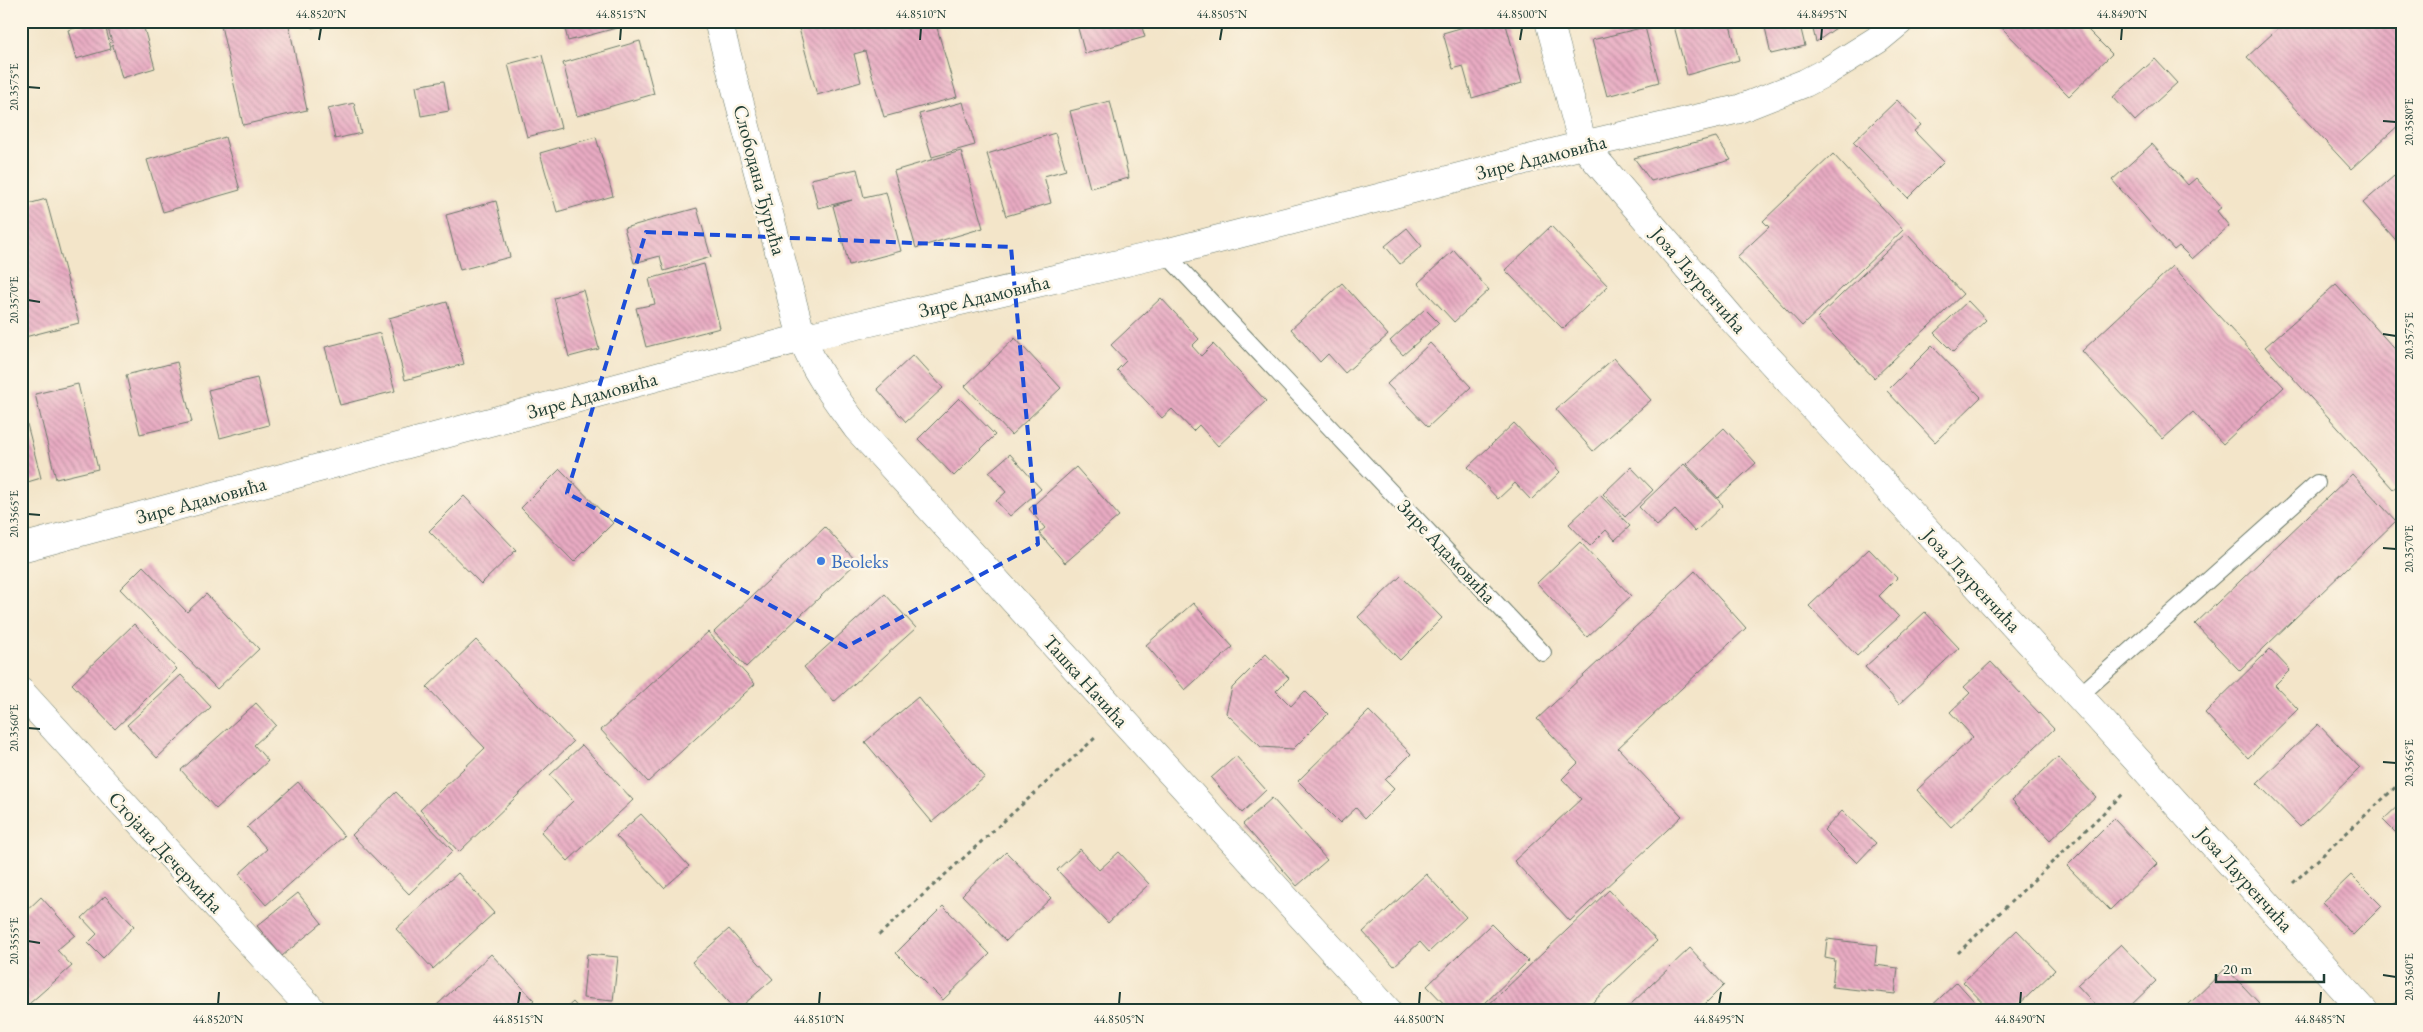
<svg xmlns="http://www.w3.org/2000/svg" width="2423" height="1032" font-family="'EB Garamond',serif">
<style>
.building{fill:url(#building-back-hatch)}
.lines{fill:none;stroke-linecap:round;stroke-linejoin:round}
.service-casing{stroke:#697868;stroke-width:18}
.minor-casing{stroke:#697868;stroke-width:29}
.path{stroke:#697868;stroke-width:3;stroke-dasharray:4 4;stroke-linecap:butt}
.service{stroke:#fff;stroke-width:16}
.minor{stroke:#fff;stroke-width:28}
.marked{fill:none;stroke:#1d4ed8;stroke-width:4;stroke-dasharray:10 6;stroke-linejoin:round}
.ticks{fill:none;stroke:#1f3d34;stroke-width:2}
.shop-dot{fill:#3f7fe0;stroke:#fcf5e5;stroke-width:2}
.labels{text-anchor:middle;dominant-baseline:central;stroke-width:5;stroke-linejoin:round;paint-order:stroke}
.street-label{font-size:20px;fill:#1f3d34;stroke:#fcf5e5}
.shop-label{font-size:20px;fill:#366cbe;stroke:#fcf5e5;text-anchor:start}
.neatline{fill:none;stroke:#1f3d34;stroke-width:2}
.ticks-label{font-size:12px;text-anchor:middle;fill:#1f3d34}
</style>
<defs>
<pattern id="building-back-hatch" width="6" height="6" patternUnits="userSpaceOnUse" patternTransform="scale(1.25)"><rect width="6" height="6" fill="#e9abc3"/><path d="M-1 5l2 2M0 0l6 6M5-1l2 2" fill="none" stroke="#bc8c9f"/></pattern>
</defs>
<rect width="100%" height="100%" fill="#fcf5e5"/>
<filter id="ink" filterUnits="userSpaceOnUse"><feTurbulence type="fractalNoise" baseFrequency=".02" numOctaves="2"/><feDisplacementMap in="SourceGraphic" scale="10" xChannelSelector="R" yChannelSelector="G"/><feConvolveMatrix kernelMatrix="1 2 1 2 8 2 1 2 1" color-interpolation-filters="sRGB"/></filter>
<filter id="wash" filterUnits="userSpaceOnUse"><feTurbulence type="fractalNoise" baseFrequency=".0096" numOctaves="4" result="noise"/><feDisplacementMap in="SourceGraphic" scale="20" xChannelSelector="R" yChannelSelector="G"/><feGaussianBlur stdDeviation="1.12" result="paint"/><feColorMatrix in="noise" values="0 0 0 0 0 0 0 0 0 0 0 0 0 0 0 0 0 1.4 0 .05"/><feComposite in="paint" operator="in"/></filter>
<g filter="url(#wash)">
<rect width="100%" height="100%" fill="#f3e5c9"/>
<g id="blocks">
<!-- building -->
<path class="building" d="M98 21H104L111 49 76 59 68 30Z
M106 21H142L155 68 122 78Z
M220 21H288L307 110 243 125Z
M310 21H338V22L312 28Z
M563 21H631V24L568 41Z
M797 21H935L957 97 884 117 865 51 854 54 861 82 817 95Z
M1076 21H1140L1145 37 1085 54Z
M1484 21H1505L1522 83 1472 98 1463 66 1453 69 1443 33Z
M1692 21H1729L1739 60 1687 75 1674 26Z
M1771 21H1799L1805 46 1771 54 1764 23Z
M1811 21H1846L1816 42Z
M1995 21H2079L2112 54 2069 96Z
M2286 21H2402V122L2351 169 2247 57Z
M1645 27 1659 82 1607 96 1592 40Z
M640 41 654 94 577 116 563 63Z
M542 55 561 128 527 137 508 64Z
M2155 59 2177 83 2135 121 2113 97Z
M444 81 449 111 421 116 416 86Z
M1897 100 1921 125 1914 131 1944 162 1908 198 1853 142Z
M1110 101 1129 178 1090 188 1070 111Z
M963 102 975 145 932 157 919 114Z
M354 103 361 133 335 139 328 109Z
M1055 133 1066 170 1044 176 1051 203 1006 216 987 154Z
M225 137 240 190 163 212 147 160Z
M596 137 613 196 557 212 540 153Z
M1716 137 1731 160 1651 181 1634 158Z
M2152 144 2188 185 2196 178 2222 207 2217 211 2229 226 2192 259 2179 246 2174 250 2112 180Z
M961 151 983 228 916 248 894 171Z
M1833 154 1903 230 1802 326 1737 257 1769 227 1763 221Z
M857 169 864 197 886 192 901 251 849 265 833 206 852 200 818 208 811 179Z
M2402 169V247L2363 203Z
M46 199 79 323 21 338V206Z
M496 201 510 257 460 270 446 215Z
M697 208 711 257 664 271 660 256 634 263 624 228Z
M1551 226 1608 286 1563 329 1505 270Z
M1407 228 1422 246 1400 264 1385 246Z
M1906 233 1963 294 1874 378 1817 318Z
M1454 250 1489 290 1454 322 1418 283Z
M704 264 720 328 646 347 636 308 655 304 649 279Z
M2173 266 2284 387 2223 444 2193 412 2163 439 2082 351Z
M1342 283 1388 335 1345 373 1328 354 1320 362 1291 329Z
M2336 284 2402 357V482L2393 489 2265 347Z
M583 290 599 349 569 357 554 298Z
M1161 298 1199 339 1192 346 1201 356 1213 344 1266 401 1218 446 1199 425 1193 431 1172 409 1162 418 1117 370 1126 361 1111 345Z
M1968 301 1986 320 1953 352 1934 333Z
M447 302 464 364 405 380 389 318Z
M1425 309 1439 323 1403 355 1390 341Z
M380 333 395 391 340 405 325 347Z
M1015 338 1061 388 1011 435 965 386Z
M1430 343 1471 387 1428 427 1387 384Z
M1932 346 1981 397 1935 442 1887 391Z
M913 355 943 388 906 422 877 389Z
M1614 358 1651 400 1593 451 1556 409Z
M177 362 192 422 140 434 126 375Z
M257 378 269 425 220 438 208 390Z
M78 384 98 469 56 479 35 394Z
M959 398 995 435 954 476 918 439Z
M21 401 41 478 21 484Z
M1514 423 1560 472 1531 500 1515 483 1498 499 1468 467Z
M1724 428 1756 463 1718 498 1686 464Z
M1010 454 1041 489 1010 516 996 501 1006 492 989 472Z
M1684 464 1723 505 1695 532 1675 510 1657 526 1639 507Z
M1076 467 1119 516 1065 563 1039 533 1045 528 1029 509Z
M1631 467 1653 490 1625 517 1603 494Z
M560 469 613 523 574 562 521 508Z
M2352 474 2396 521 2240 671 2195 624Z
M1600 495 1630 526 1615 540 1606 530 1590 546 1569 524Z
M464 496 516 550 481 584 429 531Z
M825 527 857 562 746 667 714 632Z
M1580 542 1631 596 1587 637 1537 583Z
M1869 549 1897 578 1879 596 1899 617 1857 656 1809 606Z
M143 566 187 612 206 594 259 649 217 689 120 589Z
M1695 571 1746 628 1618 748 1682 816 1570 921 1514 861 1581 799 1562 779 1578 763 1537 719Z
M1401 576 1442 618 1400 660 1358 617Z
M885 594 916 628 834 702 804 667Z
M1193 603 1233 647 1185 690 1146 645Z
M1925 612 1959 648 1899 704 1865 667Z
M134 624 177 669 115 729 72 684Z
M708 632 755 684 648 782 601 730Z
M476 640 573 742 459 852 420 810 485 748 427 687Z
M2270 649 2290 670 2275 685 2298 709 2248 758 2205 713Z
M1266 654 1289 678 1276 691 1291 706 1305 691 1328 714 1293 749 1261 747 1226 713 1232 688Z
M1991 662 2054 729 1951 827 1917 790 1973 737 1950 712 1970 693 1964 687Z
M181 675 211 707 157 758 127 725Z
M918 697 985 777 932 822 865 742Z
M256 703 276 725 254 745 268 761 216 809 181 770Z
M1369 711 1411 754 1385 780 1394 789 1365 818 1356 808 1340 823 1298 781Z
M2318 724 2360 768 2300 827 2257 783Z
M582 745 633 800 568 861 541 832 573 801 550 775Z
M1236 756 1266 790 1242 813 1211 778Z
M2058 757 2096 797 2050 840 2012 800Z
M298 782 344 836 266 905 239 874 267 849 247 827Z
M396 792 453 851 409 894 352 835Z
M1272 798 1327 860 1297 886 1243 824Z
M2402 802V839L2383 820Z
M1842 811 1876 843 1857 863 1824 830Z
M641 814 689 866 664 888 616 836Z
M2114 819 2157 864 2110 910 2067 866Z
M1080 849 1099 870 1119 852 1149 884 1108 923 1057 870Z
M1006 852 1051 898 1006 941 962 895Z
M458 873 494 913 433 969 396 929Z
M1426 874 1466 917 1429 952 1420 942 1394 966 1363 932Z
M2351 875 2382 906 2353 935 2322 903Z
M1609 890 1657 941 1591 1004 1584 1011H1482Z
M298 893 322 923 282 956 257 926Z
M105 896 134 926 103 958 88 943 97 934 82 918Z
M41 897 75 935 57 950 72 966 21 1011V916Z
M943 906 990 954 943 1000 896 953Z
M1491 924 1528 961 1477 1011H1451L1427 986Z
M729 929 773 979 736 1011 692 962Z
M2017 930 2055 970 2012 1011H1991L1963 982Z
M1827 939 1877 945 1875 965 1898 968 1895 994 1832 987 1835 960 1825 958Z
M2121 944 2156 981 2125 1011H2101L2077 985Z
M1690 948 1724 985 1698 1011H1636L1630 1005Z
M491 954 534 1000 522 1011H440L436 1006Z
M587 954 618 957 613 1001 583 998Z
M2226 968 2259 1003 2251 1011H2182Z
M1957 982 1983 1011H1926Z
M573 1002 581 1011H563Z"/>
</g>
</g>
<g filter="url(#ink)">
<use href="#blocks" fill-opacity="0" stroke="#697868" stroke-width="1"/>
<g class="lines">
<defs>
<path id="service" d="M1165 253 1543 653
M2079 696 2317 483"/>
<path id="minor" d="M718 21 802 338C815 372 836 399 857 428L1388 1011
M1549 21 1583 145 1732 319 2079 696 2364 1011
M21 548 802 338 1165 253 1583 145 1739 109 1805 83 1826 72 1877 40 1900 21
M21 692 313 1011"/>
</defs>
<!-- service casing -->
<use href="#service" class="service-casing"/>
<!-- minor casing -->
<use href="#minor" class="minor-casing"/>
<!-- path -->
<path class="path" d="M2293 883 2402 781
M879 935 1095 738
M1958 953 2123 794
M2395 1005 2402 999"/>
<!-- service -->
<use href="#service" class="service"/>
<!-- minor -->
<use href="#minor" class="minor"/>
</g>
</g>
<!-- marked area -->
<path class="marked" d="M646 232 1011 247 1038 544 846 647 567 493Z"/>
<!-- ticks -->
<path class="ticks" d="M319 40 321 28M620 40 621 28M920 40 921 28M1220 40 1222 28M1520 40 1522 28M1821 40 1822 28M2121 40 2122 28M28 87 40 88M2383 121 2396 122M28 300 40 302M2383 334 2396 336M28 514 40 515M2383 548 2396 549M28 728 40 729M2383 762 2396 763M28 941 40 943M2383 975 2396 977M218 1004 219 992M518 1004 520 992M819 1004 820 992M1119 1004 1120 992M1419 1004 1420 992M1719 1004 1721 992M2020 1004 2021 992M2320 1004 2321 992"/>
<!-- markers -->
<circle class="shop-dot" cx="821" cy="561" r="5"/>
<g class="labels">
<!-- street labels -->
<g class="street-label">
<text transform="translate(1541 157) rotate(-14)">Зире Адамовића</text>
<text transform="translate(760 180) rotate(75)">Слободана Ђурића</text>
<text transform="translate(1699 280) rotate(49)">Јоза Лауренчића</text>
<text transform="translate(984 296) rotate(-13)">Зире Адамовића</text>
<text transform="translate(592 395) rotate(-15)">Зире Адамовића</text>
<text transform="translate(201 500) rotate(-15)">Зире Адамовића</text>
<text transform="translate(1447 551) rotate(47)">Зире Адамовића</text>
<text transform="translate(1972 580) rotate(47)">Јоза Лауренчића</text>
<text transform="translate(1086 681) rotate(48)">Ташка Начића</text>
<text transform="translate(166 852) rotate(47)">Стојана Дечермића</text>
<text transform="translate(2245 879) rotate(48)">Јоза Лауренчића</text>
</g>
<!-- shop labels -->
<g class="shop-label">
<text x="831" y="561">Beoleks</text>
</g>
</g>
<!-- margin -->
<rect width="2423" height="1032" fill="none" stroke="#fcf5e5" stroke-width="55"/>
<!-- scale -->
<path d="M2216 974v8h108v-8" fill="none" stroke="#1f3d34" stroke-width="2.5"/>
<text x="2223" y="974" font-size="15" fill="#1f3d34" stroke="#fcf5e5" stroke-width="4" paint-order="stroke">20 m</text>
<rect x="28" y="28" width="2368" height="976" class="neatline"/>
<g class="ticks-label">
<text x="321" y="18">44.8520°N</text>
<text x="621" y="18">44.8515°N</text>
<text x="921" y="18">44.8510°N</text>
<text x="1222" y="18">44.8505°N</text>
<text x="1522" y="18">44.8500°N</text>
<text x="1822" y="18">44.8495°N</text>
<text x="2122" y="18">44.8490°N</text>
<text transform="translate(14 87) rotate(-90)" y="4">20.3575°E</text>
<text transform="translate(2409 122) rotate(-90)" y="4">20.3580°E</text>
<text transform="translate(14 300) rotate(-90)" y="4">20.3570°E</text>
<text transform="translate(2409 336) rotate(-90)" y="4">20.3575°E</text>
<text transform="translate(14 514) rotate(-90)" y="4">20.3565°E</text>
<text transform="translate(2409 549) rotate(-90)" y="4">20.3570°E</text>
<text transform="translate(14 728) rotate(-90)" y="4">20.3560°E</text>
<text transform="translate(2409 763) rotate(-90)" y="4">20.3565°E</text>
<text transform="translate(14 941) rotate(-90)" y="4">20.3555°E</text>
<text transform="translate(2409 977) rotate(-90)" y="4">20.3560°E</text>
<text x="218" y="1023">44.8520°N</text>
<text x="518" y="1023">44.8515°N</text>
<text x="819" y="1023">44.8510°N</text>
<text x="1119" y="1023">44.8505°N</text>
<text x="1419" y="1023">44.8500°N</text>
<text x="1719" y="1023">44.8495°N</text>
<text x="2020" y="1023">44.8490°N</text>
<text x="2320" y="1023">44.8485°N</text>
</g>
</svg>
